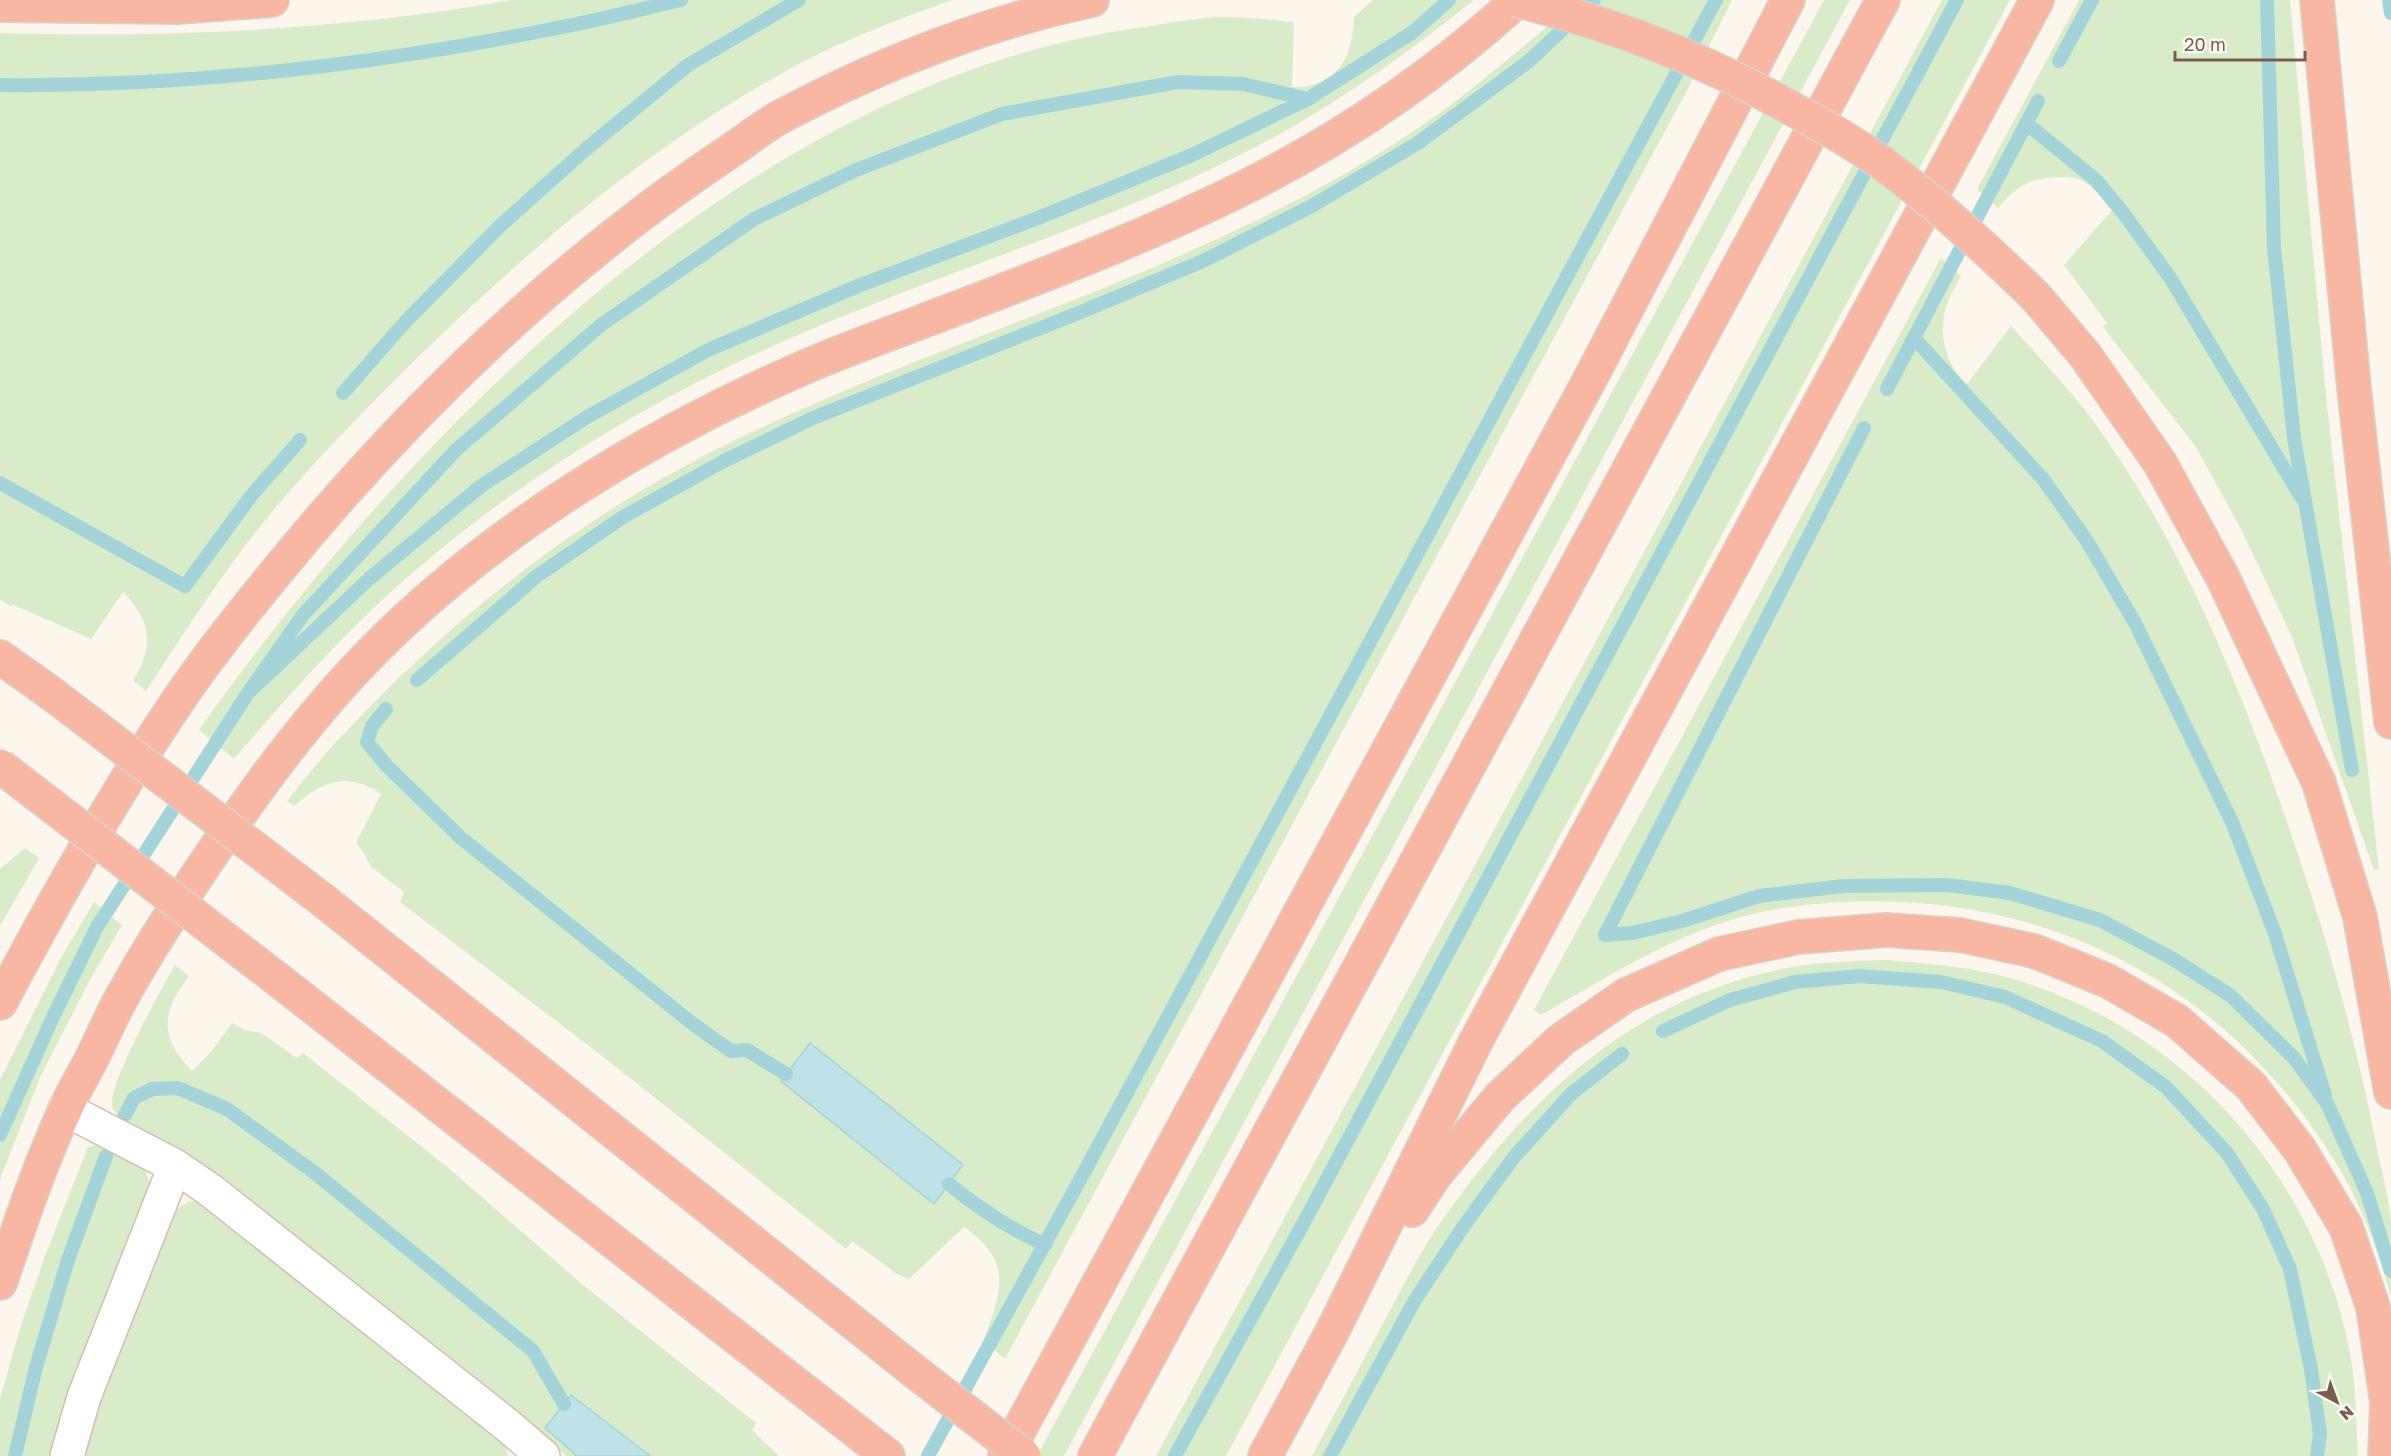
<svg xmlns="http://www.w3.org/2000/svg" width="2391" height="1456" font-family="'Golos Text',sans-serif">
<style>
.green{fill:#d8ecc9}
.water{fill:#bfe3e8;stroke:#a5d3da;stroke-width:1.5}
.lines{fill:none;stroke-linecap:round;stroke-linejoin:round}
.stream{stroke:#a5d3da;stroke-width:14}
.minor-casing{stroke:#d1beb0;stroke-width:36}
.highway-casing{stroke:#dad1cd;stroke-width:36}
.minor{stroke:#fff;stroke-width:33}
.highway{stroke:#f7b7a3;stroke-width:33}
.highway-bridge-casing{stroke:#dad1cd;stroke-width:36;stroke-linecap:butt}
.highway-bridge{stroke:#f7b7a3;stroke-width:33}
</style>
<rect width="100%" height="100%" fill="#fdf6ec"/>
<!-- green -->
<path class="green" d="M512 0H952C899 19 846 39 797 65 651 144 522 254 404 371 342 433 279 497 228 569 199 609 173 650 146 691L133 680C155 647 151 620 123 592L91 639 14 605 10 606 0 599V33C170 38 345 30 512 0Z
M1373 0H1474C1399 60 1320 116 1234 158 1068 240 888 288 722 370 599 430 480 509 380 602 328 651 281 704 234 759L199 730C413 428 755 82 1137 28 1166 24 1197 17 1225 17 1248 17 1271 20 1294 22L1292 87C1337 88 1353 57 1354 17Z
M1579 0H1732L1685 94 1005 1359 983 1341C1002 1291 1014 1262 964 1227L909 1279 897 1274 852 1241 846 1249 597 1052 400 902 404 892 370 866 366 856 356 843 381 794C347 771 323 781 294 806L287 801C305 779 322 756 342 736 425 646 522 564 626 500 811 386 1024 329 1219 238 1298 202 1384 155 1453 103 1496 70 1537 35 1579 0Z
M1824 0H1850L1064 1456H1037Z
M1942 0H2010L1226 1456H1156Z
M2079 0H2290L2326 397 2379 869 2374 870 2292 637 2243 533 2196 447 2103 327 2107 323 2064 265 2113 209C2105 201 2096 190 2086 183 2080 178 2071 177 2063 177 2032 177 2018 185 1998 208L1977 189Z
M1941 258 1961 276C1957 284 1951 293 1948 301 1937 331 1944 363 1967 384L2011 326C2037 355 2064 383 2088 414 2197 560 2263 744 2318 916 2342 993 2362 1070 2377 1149 2382 1173 2389 1198 2391 1222 2391 1247 2391 1272 2391 1297 2379 1255 2364 1211 2342 1173 2251 1019 2110 923 1931 904 1869 898 1802 901 1741 917 1669 937 1606 978 1541 1015L1534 1010Z
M25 848 39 858 0 926V869Z
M94 902 122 925 91 978 41 1075 0 1179V1080L61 958Z
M1885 960C1935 964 1985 968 2032 985 2199 1042 2324 1191 2352 1365 2356 1395 2356 1426 2358 1456H1312C1337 1409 1362 1363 1387 1316 1404 1285 1420 1251 1441 1222 1529 1097 1631 999 1786 968 1818 962 1852 961 1885 960Z
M175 965 189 976C161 1013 159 1037 192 1071L211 1052 232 1023 245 1030 261 1033 297 1058 303 1053 446 1166 583 1285 756 1423 752 1430 779 1456H566L516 1414 119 1118C117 1115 113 1110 112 1106 108 1084 162 988 175 965Z
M99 1145 143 1166 152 1188 53 1456H0V1399L21 1325 45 1256 88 1147Z
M189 1201 204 1202 501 1432 508 1456H81L97 1402 165 1230 175 1211Z"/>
<!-- water -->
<path class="water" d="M810 1043 963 1165 934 1204 781 1081Z
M571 1395 650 1456H577L545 1428Z"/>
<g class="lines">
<!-- stream -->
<path class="stream" d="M2267 0 2274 248 2294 438 2352 770
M2389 0 2391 13
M2059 61 2092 0
M0 85C184 87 372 65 552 29 595 21 638 10 681 0
M1308 99 1243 84 1178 82 1002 114 856 170 754 219 601 325 456 450 303 615 248 693 370 578 481 486 587 417 708 350 858 286 1038 218 1192 155 1308 99 1413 32 1449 0
M2026 123 2096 180 2124 214 2171 279 2301 497
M1914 338 2043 479 2087 541 2135 623 2232 822 2274 931 2325 1095
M1887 389 2038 101
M343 393 407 320 501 225 586 149 688 65 799 0
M1864 428 1605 935 1633 933 1682 921 1759 896 1843 886 1947 885 2010 893 2100 920 2173 959 2231 996 2294 1058 2328 1105 2367 1193 2391 1271
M0 483 185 586 251 496 300 440
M417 680 537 576 623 517 724 461 813 418 1081 312 1203 261 1310 207 1418 143 1529 61 1594 0
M386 709 372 726 367 742 386 765 461 838 693 1024 731 1051 747 1050 786 1074
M1663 1031 1730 1000 1795 982 1859 976 1941 982 2005 997 2102 1041 2166 1087 2227 1153 2263 1209 2290 1269 2311 1369 2320 1434 2317 1456
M125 1115 134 1098 152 1089 178 1088 227 1109 315 1173 533 1351 564 1404
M0 1135 52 1019 97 927 248 693
M949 1184C979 1209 1009 1228 1045 1245
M15 1456 36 1367 68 1260 106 1156
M928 1456 1075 1189 1716 0
M1175 1456 1303 1224 1957 0
M1330 1456 1415 1300 1463 1227 1514 1157 1572 1093 1622 1054"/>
<defs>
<path id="minor" d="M65 1109 175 1166 210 1190 507 1425 543 1456
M67 1456 84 1397 175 1166"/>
<path id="highway" d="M2317 0 2354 388 2391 722
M0 5 177 7 272 0
M2036 297 2085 355 2160 463 2223 578 2319 783 2360 917 2391 1092
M0 657 52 694
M324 901 914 1371
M272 975 888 1456
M0 1003C53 903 108 805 171 711 203 662 240 616 278 570 385 439 504 319 639 216 671 191 705 168 739 145 753 135 768 123 784 115 881 64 985 23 1092 0
M1412 1210 1435 1175 1500 1097 1561 1040 1626 995 1719 954 1798 937 1886 930 1960 935 2034 951 2108 981 2177 1021 2251 1086 2300 1150 2346 1227 2373 1307 2387 1402 2385 1456
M0 1283C20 1224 40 1164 66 1108 73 1092 82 1077 90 1062 101 1041 110 1018 122 997 152 942 187 890 222 839 268 773 315 710 371 653 493 529 653 432 812 364 847 349 883 336 918 323 1034 279 1153 235 1263 178 1355 130 1441 70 1518 0
M1005 1456 1590 379 1788 0
M1095 1456 1883 0
M1265 1456 1332 1332 1475 1043 2037 0"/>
</defs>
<!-- minor casing -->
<use href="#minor" class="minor-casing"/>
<!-- highway casing -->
<use href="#highway" class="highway-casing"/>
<!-- minor -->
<use href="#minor" class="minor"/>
<!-- highway -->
<use href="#highway" class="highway"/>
<defs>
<path id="highway-bridge" d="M1515 0C1612 23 1701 58 1789 107 1820 124 1853 142 1882 163 1936 203 1988 250 2036 297
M52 694 324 901
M0 766 272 975
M914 1371 1024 1456"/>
</defs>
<!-- highway-bridge casing -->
<use href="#highway-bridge" class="highway-bridge-casing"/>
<!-- highway-bridge -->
<use href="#highway-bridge" class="highway-bridge"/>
</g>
<!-- north arrow -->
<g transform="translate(2337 1402) rotate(139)" stroke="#fffaf3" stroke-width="4.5" paint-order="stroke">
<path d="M0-4.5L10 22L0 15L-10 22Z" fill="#7a5c4d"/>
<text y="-9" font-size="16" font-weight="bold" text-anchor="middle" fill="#7a5c4d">N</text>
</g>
<!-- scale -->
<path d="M2175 51v9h130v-9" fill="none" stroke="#7a5c4d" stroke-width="3"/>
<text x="2184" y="51" font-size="18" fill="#7a5c4d" stroke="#fffaf3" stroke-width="4.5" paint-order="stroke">20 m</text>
</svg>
